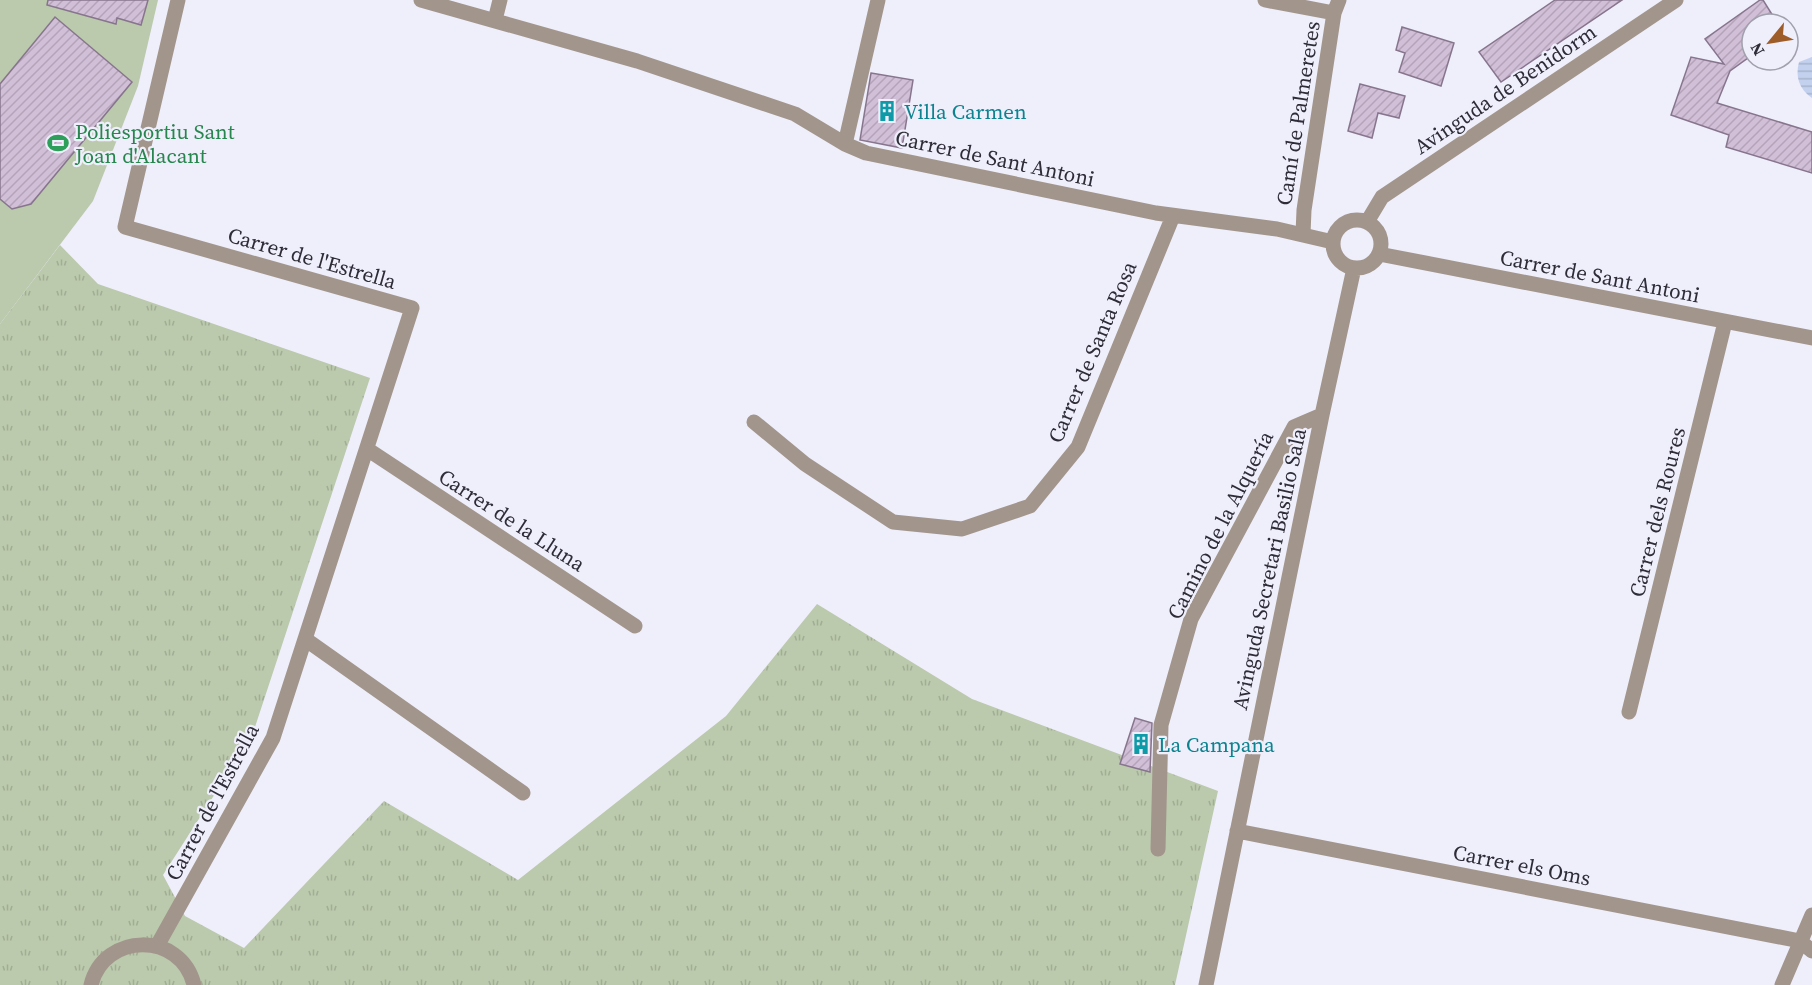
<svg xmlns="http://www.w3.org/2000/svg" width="1812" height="985" font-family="'Source Serif 4',serif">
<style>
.grass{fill:url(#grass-tufts)}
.pitch{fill:#bbc9ac}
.water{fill:url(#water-rules)}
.building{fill:url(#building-hatch);stroke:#87758d;stroke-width:1.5}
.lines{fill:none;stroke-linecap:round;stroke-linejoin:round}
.minor{stroke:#a2958c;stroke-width:15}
.labels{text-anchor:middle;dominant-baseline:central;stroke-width:4.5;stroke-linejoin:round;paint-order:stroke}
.street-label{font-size:21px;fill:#2d2c37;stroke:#efeefb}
.culture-label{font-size:21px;fill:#0d838f;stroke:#efeefb;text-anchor:start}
.leisure-label{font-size:21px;fill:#27864d;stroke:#efeefb;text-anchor:start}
</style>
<defs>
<pattern id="grass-tufts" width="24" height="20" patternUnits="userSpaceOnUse" patternTransform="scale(1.5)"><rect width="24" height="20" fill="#bbc9ac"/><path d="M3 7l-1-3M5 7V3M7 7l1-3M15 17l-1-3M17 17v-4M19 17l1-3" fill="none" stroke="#a1ad95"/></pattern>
<pattern id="water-rules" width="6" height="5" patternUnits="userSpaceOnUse" patternTransform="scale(1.5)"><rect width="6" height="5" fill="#c3d1ef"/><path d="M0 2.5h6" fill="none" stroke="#a8b4ce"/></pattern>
<pattern id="building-hatch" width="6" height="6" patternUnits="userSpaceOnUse" patternTransform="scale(1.5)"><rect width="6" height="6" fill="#d1bed7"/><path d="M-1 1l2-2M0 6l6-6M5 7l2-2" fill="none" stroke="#b4a3b9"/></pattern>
</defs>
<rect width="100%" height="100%" fill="#efeefb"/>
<!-- grass -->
<path class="grass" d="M60 245 98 284 370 378 252 736 163 875 185 916 244 948 384 801 518 880 726 716 817 604 972 699 1218 791 1175 985H0V324Z"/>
<!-- pitch -->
<path class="pitch" d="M0 0H158L138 86 93 201 0 324Z"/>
<!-- water -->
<path class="water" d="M1812 57V98C1799 89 1795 77 1799 62Z"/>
<!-- building -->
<path class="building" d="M48 0H148L141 25 117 18 116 24 47 5Z
M1555 0H1622L1501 82 1479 52Z
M1760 0H1763L1778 24H1752V55L1730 71 1717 103 1812 132V173L1726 147 1729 135 1671 115 1691 57 1724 64 1705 39Z
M55 17 132 82 31 204 12 209 0 199V84Z
M1402 27 1454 43 1441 86 1399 72 1405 53 1396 50Z
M871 73 913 80 902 148 860 140Z
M1360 84 1405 96 1399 118 1378 113 1372 138 1348 131Z
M1135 718 1152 723 1150 772 1120 764Z"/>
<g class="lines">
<!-- minor -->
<path class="minor" d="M421 0 637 61 795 114 845 144 866 153 1156 213 1277 229 1333 242
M1265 0 1334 13
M495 20 500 0
M845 144 878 0
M1333 244a24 24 0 1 1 48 0a24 24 0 1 1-48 0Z
M1367 222 1382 197 1676 0
M1303 234 1304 210 1334 13 1339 0
M1379 254 1812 338
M754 422 805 464 893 522 962 529 1030 506 1078 447 1173 216
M367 449 635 626
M305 639 523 793
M1629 712 1725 322
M1237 831 1800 941 1812 951
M1158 849 1161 725 1191 619 1294 427 1322 415
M157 946 273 738 412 308 125 227 178 0
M91 985C104 932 181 931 194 985
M1206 985 1322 415 1354 268
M1782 985 1812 915"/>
</g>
<!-- icons -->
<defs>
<symbol id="building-bare" viewBox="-9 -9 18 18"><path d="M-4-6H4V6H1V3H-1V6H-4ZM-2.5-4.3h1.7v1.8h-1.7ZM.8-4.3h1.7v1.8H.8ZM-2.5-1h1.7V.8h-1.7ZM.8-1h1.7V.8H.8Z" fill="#0f9aa8" stroke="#efeefb" stroke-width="2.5" paint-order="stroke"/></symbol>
<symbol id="stadium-bare" viewBox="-9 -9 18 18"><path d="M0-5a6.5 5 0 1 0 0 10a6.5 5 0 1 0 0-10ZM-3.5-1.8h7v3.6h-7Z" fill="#2e9e5b" stroke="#efeefb" stroke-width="2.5" paint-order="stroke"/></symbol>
</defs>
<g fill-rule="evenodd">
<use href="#building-bare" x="872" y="96" width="30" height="30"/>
<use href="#stadium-bare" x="43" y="128" width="30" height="30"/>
<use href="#building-bare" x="1126" y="729" width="30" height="30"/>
</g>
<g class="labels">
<!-- street labels -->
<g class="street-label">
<text transform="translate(1505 89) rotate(-34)">Avinguda de Benidorm</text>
<text transform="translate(1298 113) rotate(-81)">Camí de Palmeretes</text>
<text transform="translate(995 158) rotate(12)">Carrer de Sant Antoni</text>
<text transform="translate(312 258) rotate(16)">Carrer de l'Estrella</text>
<text transform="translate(1600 276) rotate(11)">Carrer de Sant Antoni</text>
<text transform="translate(1092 352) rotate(-67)">Carrer de Santa Rosa</text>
<text transform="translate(1657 512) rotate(-76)">Carrer dels Roures</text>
<text transform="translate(512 520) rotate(33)">Carrer de la Lluna</text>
<text transform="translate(1220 525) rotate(-63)">Camino de la Alquería</text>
<text transform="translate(1269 569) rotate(-78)">Avinguda Secretari Basilio Sala</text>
<text transform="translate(212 802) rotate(-62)">Carrer de l'Estrella</text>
<text transform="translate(1522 865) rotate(11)">Carrer els Oms</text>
</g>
<!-- culture labels -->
<g class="culture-label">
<text x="904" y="111">Villa Carmen</text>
<text x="1158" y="744">La Campana</text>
</g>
<!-- leisure labels -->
<g class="leisure-label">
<text x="75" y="131">Poliesportiu Sant<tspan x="75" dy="24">Joan d'Alacant</tspan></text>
</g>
</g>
<!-- north arrow -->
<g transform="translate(1770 42) rotate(240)"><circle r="28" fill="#efeefb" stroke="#a1a0ad" stroke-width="1.5"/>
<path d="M0-4.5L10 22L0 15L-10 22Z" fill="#9e5c28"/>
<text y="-9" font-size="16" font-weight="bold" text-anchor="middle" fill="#2d2c37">N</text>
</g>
</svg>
